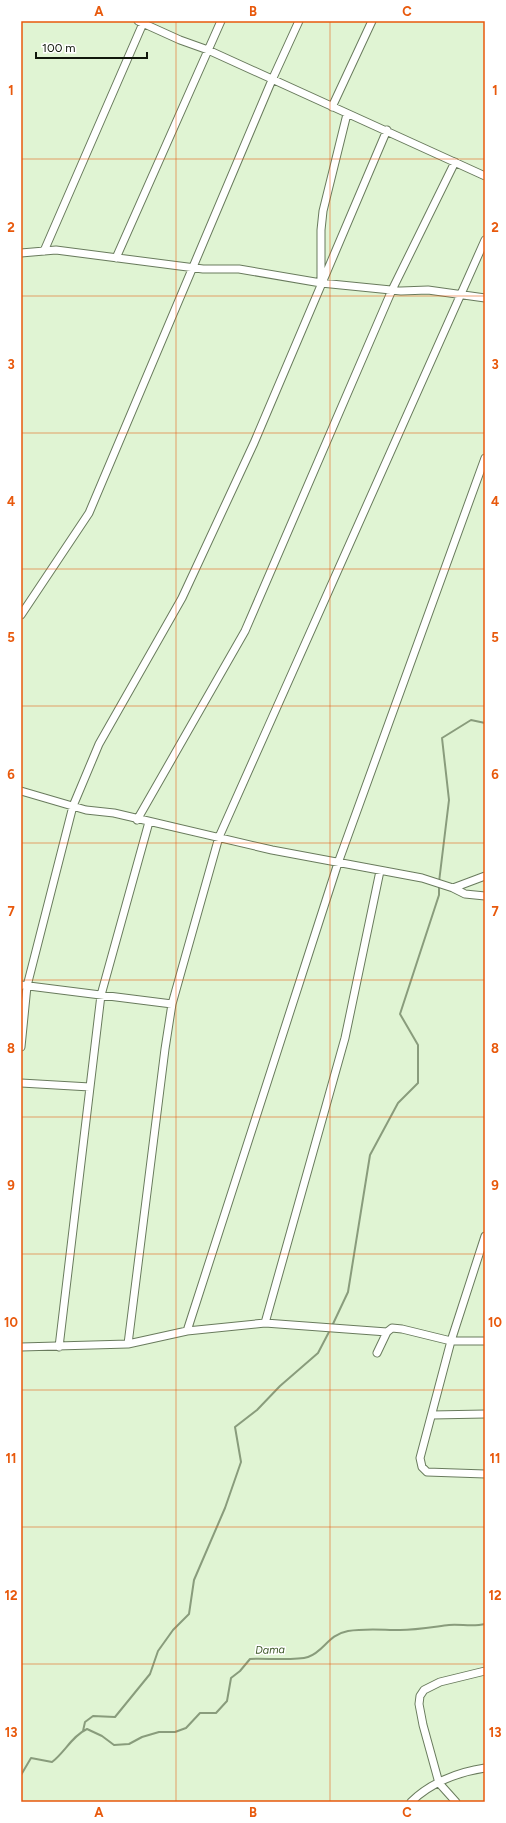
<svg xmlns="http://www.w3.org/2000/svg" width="506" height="1823" font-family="Figtree,sans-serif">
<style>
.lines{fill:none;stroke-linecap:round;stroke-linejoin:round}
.stream{stroke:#899c7c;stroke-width:2}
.minor-casing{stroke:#697b5d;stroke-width:9}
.minor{stroke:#fff;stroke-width:7}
.grid{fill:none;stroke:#e8590c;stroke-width:1;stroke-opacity:0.55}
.labels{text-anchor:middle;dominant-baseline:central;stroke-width:3;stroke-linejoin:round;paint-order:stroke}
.water-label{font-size:11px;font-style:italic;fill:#3e5928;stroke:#fff}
.neatline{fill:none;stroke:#e8590c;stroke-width:1.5}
.grid-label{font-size:13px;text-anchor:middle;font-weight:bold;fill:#e8590c}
</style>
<rect width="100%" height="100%" fill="#e0f4d3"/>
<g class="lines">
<!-- stream -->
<path class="stream" d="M439 882 449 800 442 738 471 720 485 723
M332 1326 348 1292 370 1155 398 1103 418 1083V1045L400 1014 439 895V886
M83 1731 85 1722 93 1716 115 1717 150 1674 158 1651 173 1630 189 1614 194 1580 225 1508 241 1462 235 1427 257 1410 280 1386 318 1353 330 1330
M21 1775 31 1758 52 1762C65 1752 72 1736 87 1729L102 1736 114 1745 129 1744 142 1737 159 1732H175L186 1728 200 1713H216L227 1701 231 1678 240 1671 250 1659C264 1658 296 1661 308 1657 325 1651 327 1635 348 1631 366 1628 383 1630 400 1630 416 1630 433 1627 449 1625 461 1624 473 1627 485 1624"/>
<defs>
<path id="minor" d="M138 21 180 40 208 50 485 176
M332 107 372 21
M44 251 144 21
M21 253 56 250 203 269H239L321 283 401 291 428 290 485 298
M116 258 221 21
M321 279V230L323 211 347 114
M21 615 89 513 272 80 299 21
M21 791 86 810 114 813 272 850 422 878 453 888 465 894 485 896
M137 820 245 631 392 290 455 162
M453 888 485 876
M21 985 172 1004
M21 1047 27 986 73 806 99 744 182 598 254 443 387 130
M21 1083 90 1087
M485 1236 451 1341 420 1458 422 1467 427 1472 485 1474
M265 1323 345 1038 380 871
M187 1331 338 863 485 458
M128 1344 165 1049 172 1004 219 837 485 240
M21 1347 128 1344 187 1331 265 1323 387 1332
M59 1347 101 995 149 822
M377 1353 387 1332 392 1328 402 1329 451 1341H485
M432 1415 485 1414
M411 1802C430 1783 458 1772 485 1768
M456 1802 439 1783 423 1725 419 1704 420 1696 424 1690 440 1682 485 1671"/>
</defs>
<!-- minor casing -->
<use href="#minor" class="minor-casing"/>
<!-- minor -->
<use href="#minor" class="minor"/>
</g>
<!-- grid -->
<path class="grid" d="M176 21V1802M330 21V1802M21 159H485M21 296H485M21 433H485M21 569H485M21 706H485M21 843H485M21 980H485M21 1117H485M21 1254H485M21 1390H485M21 1527H485M21 1664H485"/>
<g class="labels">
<!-- water labels -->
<g class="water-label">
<text transform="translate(270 1650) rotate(-1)">Dama</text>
</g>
</g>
<!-- border -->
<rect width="506" height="1823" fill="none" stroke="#ffffff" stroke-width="44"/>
<!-- scale -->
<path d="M36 52v6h111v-6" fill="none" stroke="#10170b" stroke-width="2"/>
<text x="42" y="52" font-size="12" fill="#10170b" stroke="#ffffff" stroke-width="3" paint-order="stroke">100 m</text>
<rect x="22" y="22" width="462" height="1779" class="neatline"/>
<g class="grid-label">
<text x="99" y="16">A</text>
<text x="253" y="16">B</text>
<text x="407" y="16">C</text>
<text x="11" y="95">1</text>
<text x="495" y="95">1</text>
<text x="11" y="232">2</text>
<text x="495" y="232">2</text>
<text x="11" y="369">3</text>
<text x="495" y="369">3</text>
<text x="11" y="506">4</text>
<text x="495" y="506">4</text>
<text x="11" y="642">5</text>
<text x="495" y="642">5</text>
<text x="11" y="779">6</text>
<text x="495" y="779">6</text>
<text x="11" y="916">7</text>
<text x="495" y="916">7</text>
<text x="11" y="1053">8</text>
<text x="495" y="1053">8</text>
<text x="11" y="1190">9</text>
<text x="495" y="1190">9</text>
<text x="11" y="1327">10</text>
<text x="495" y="1327">10</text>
<text x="11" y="1463">11</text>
<text x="495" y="1463">11</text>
<text x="11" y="1600">12</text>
<text x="495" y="1600">12</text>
<text x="11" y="1737">13</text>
<text x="495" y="1737">13</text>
<text x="99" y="1817">A</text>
<text x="253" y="1817">B</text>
<text x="407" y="1817">C</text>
</g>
</svg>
